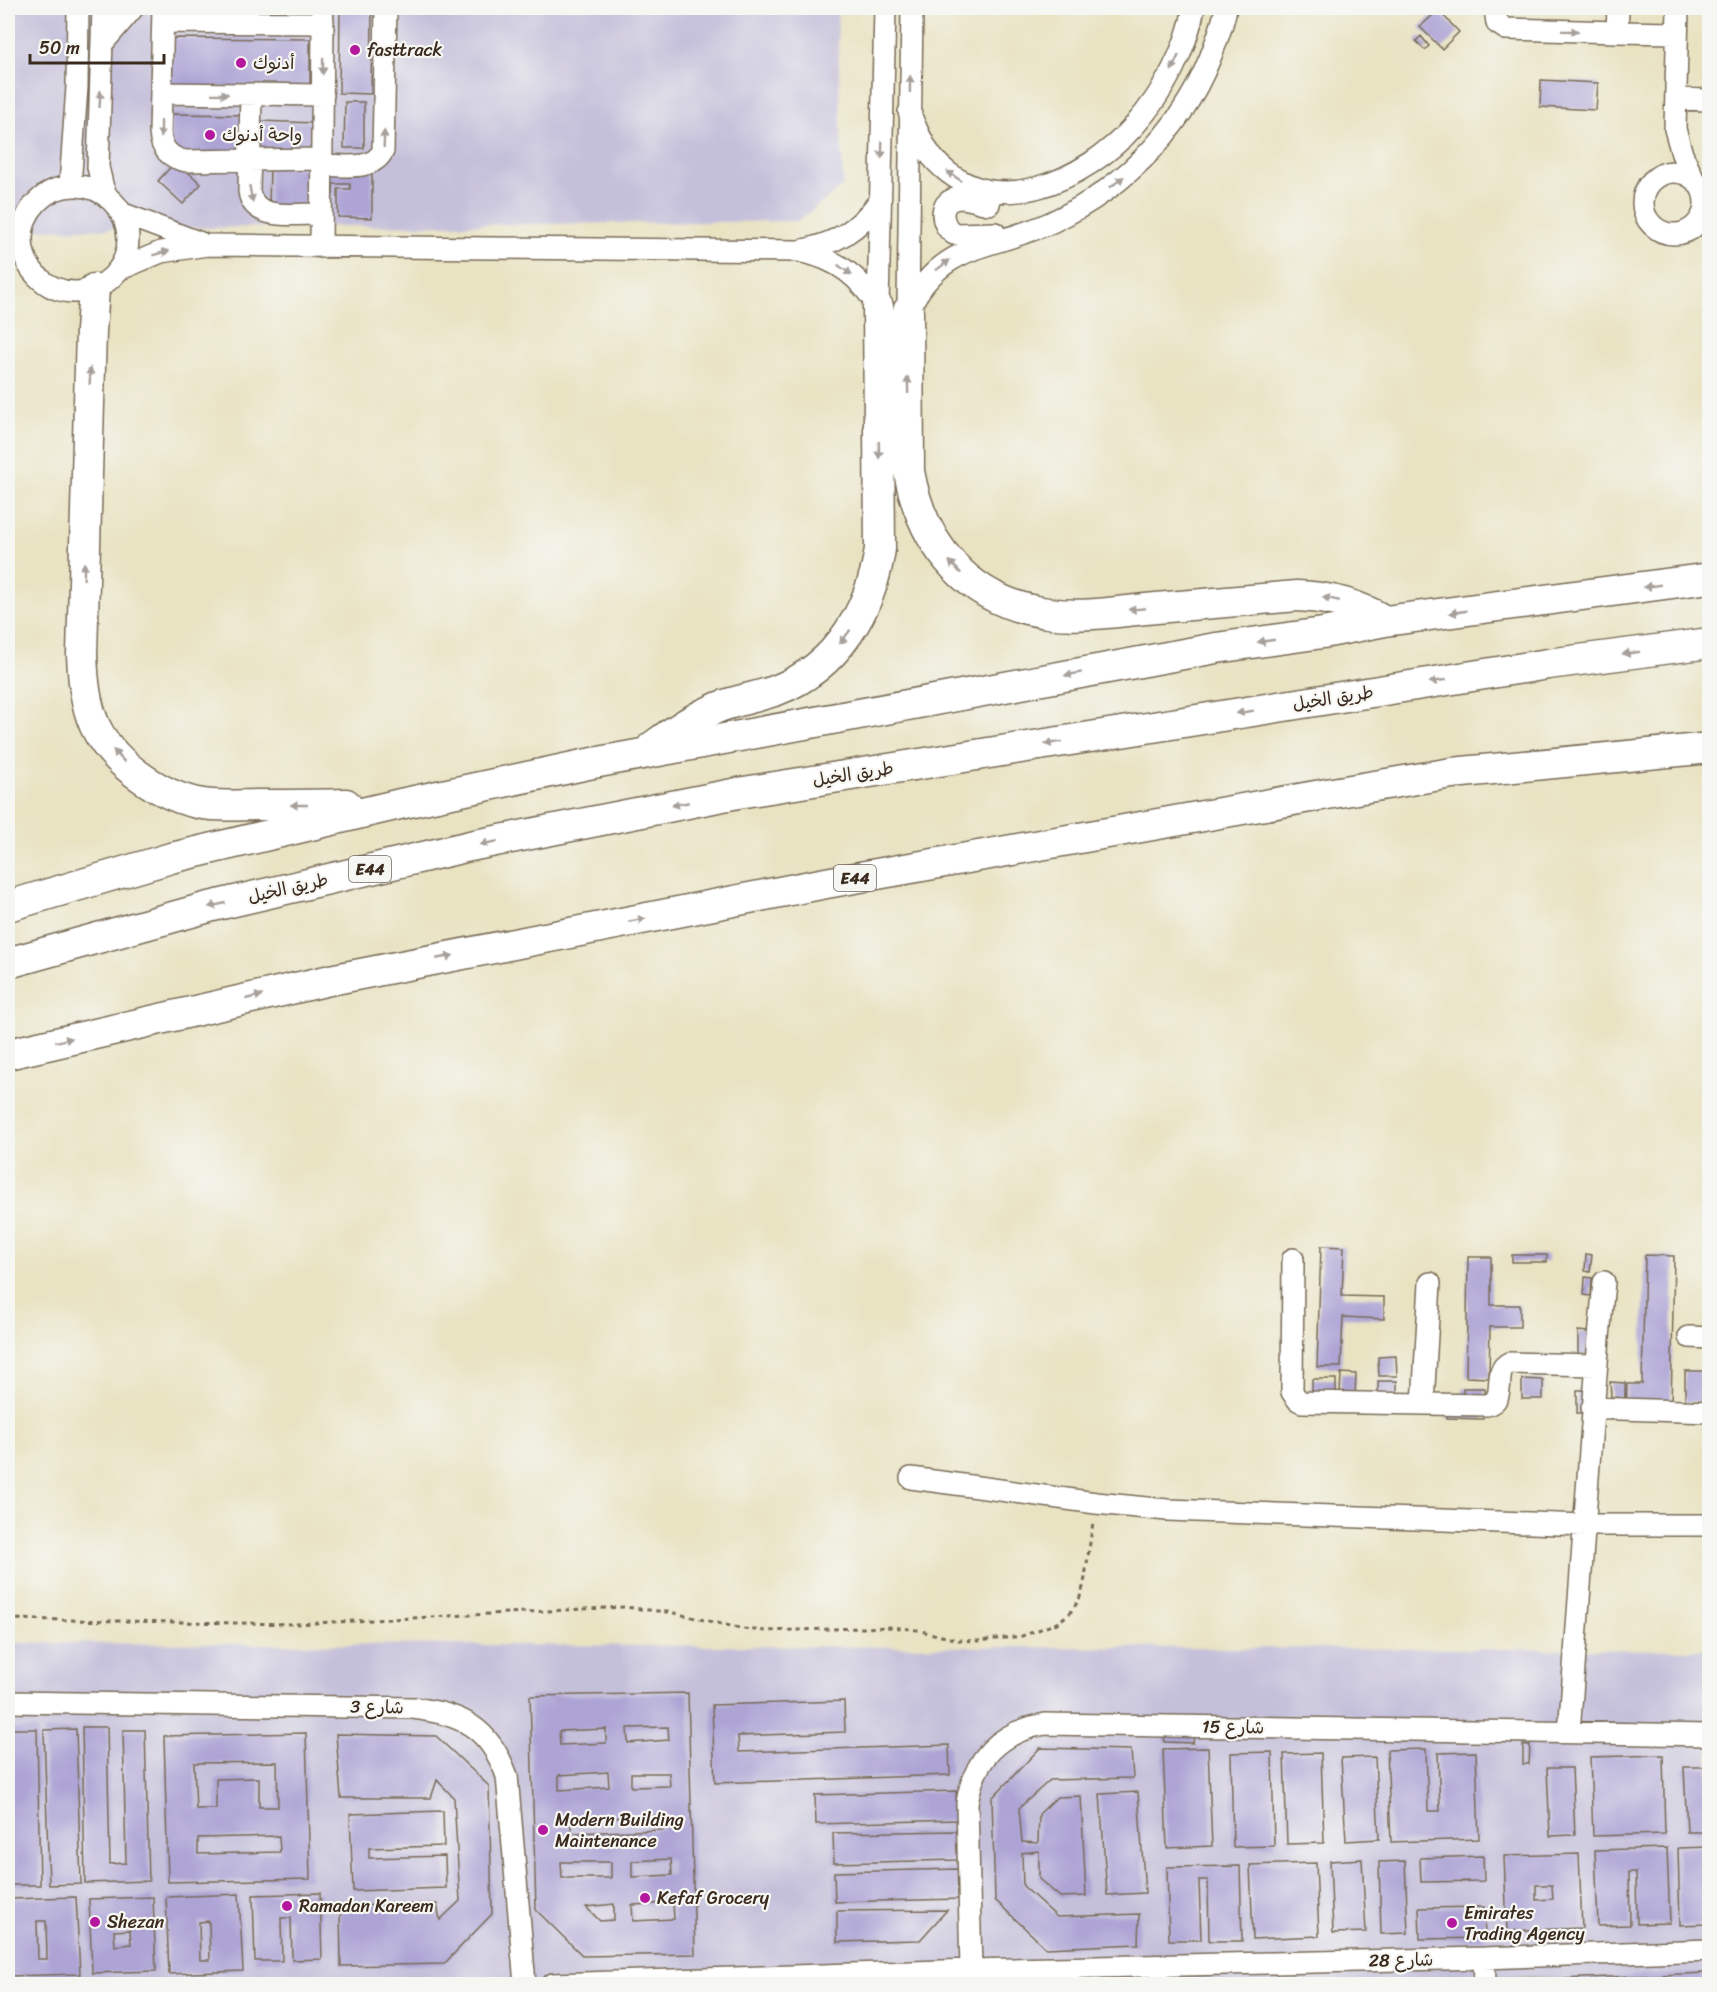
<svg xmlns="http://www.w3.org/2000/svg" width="1717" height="1992" font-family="Sriracha,'Playpen Sans Arabic',sans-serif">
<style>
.industrial{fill:#c5c0da}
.green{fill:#b8cf73;stroke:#7a7c48;stroke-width:1.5}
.building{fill:#ada4d5;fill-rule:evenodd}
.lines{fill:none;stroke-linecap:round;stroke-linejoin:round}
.minor-casing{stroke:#786b57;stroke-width:24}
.highway-casing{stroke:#786b57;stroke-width:33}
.path{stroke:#786b57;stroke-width:3;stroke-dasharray:4.5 4.5;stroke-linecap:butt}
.minor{stroke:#fff;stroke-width:21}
.highway{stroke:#fff;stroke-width:30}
.oneway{fill:#a79f9a}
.poi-dot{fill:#b5179e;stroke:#f6f6f2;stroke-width:2}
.labels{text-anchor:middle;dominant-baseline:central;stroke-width:4.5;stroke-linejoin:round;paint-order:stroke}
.shield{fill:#f6f6f2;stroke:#73675e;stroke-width:1.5}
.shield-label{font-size:16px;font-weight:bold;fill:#3b2a1e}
.poi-label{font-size:18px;fill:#3b2a1e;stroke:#f6f6f2;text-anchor:start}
.street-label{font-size:18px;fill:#3b2a1e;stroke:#f6f6f2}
</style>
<rect width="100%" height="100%" fill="#f6f6f2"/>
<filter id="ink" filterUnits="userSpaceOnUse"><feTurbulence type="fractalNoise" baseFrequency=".0167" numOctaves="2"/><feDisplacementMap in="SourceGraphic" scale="12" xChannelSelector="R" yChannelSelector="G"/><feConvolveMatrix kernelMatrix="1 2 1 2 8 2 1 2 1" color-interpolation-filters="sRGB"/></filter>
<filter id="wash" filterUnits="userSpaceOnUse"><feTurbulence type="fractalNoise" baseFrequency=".008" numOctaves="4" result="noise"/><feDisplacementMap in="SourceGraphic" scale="24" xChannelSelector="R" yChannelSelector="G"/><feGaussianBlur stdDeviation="1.35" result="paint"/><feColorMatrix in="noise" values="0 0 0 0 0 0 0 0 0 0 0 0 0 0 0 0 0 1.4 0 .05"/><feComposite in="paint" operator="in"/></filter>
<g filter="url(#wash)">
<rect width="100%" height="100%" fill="#e9e3c2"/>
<!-- industrial -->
<path class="industrial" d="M8 8H837L843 186 798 221 8 230Z
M8 1643 1709 1650V1984H8Z"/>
<!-- green -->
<path class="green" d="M1491 1976 1561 1979 1558 1984H1491Z"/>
<g id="blocks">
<!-- building -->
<path class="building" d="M340 8H372L371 94 339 93Z
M1438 10 1459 32 1442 49 1420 27Z
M1421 36 1429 46 1425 50 1416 41Z
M171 38 310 39V88L171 87Z
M1541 80 1598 83 1596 110 1540 107Z
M345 102H364V148H344Z
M172 114 249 115 248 156 171 154Z
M258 121 316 123 315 156 258 154Z
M176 161 201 184 183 204 158 181Z
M270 167 320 169 319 210 269 208Z
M323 170 372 171V218L338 217V189H350V184H333V194L323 193Z
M1321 1246 1344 1247 1342 1296 1384 1297V1319L1343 1317 1341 1367H1317Z
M1586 1254 1592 1255 1590 1272 1585 1271Z
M1512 1255H1547V1262H1512Z
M1645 1255 1674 1256 1671 1410 1626 1405 1627 1384H1642Z
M1468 1257H1491V1305H1520V1327H1490L1489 1378 1466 1377Z
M1585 1277 1592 1278 1591 1296 1584 1295Z
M1578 1331 1588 1332V1356H1578Z
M1396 1356 1397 1376H1379L1378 1357Z
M1685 1371H1710V1402H1685Z
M1341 1373 1356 1374 1355 1394 1340 1393Z
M1312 1379H1336V1394H1312Z
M1522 1379 1543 1380V1399H1522Z
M1378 1381H1397V1398H1378Z
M1610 1382 1625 1383V1398L1611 1397Z
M1463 1388H1485V1397H1463Z
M1577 1390H1587V1413H1577Z
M1447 1408H1483V1419L1447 1418Z
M688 1693 695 1954 583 1956 536 1910 530 1696ZM668 1727 669 1740 628 1743 627 1728ZM606 1729V1743L560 1745 559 1731ZM608 1772 609 1787 559 1790V1775ZM631 1773H669L670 1786 631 1787ZM662 1816 663 1830 571 1833V1819ZM671 1859 672 1875 632 1877V1861ZM561 1862H611V1878H562ZM673 1903 674 1919 633 1921 632 1905ZM614 1904V1920L600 1921 586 1907Z
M844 1701 845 1732 738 1736 739 1752 949 1745 950 1775 715 1783 712 1705Z
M82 1727H107L110 1864 126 1863 123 1730H145L149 1881 85 1883Z
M8 1729H37L40 1885H8Z
M76 1729 81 1884 49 1885 44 1730Z
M306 1733 310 1879 168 1882 164 1736ZM277 1762 278 1807H259V1778L216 1779V1809H196L194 1763ZM279 1836 280 1852 198 1854V1838Z
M336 1734 436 1736 489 1786 492 1914 444 1964 341 1966 340 1906 437 1904 440 1920 460 1901 454 1798 437 1780 431 1798H341Z
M1165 1734 1194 1735 1193 1743 1164 1742Z
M1523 1745H1530L1529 1764H1523Z
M1040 1748 1131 1750 1133 1778 1050 1780 1019 1808 1022 1842 1038 1843 1039 1814 1057 1797 1081 1796 1086 1896 1060 1897 1039 1879V1851L1022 1853 1023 1886 1057 1917 1139 1914 1138 1944 1046 1948 995 1900 992 1798Z
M1208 1748 1212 1846 1167 1848 1163 1749Z
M1426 1749 1428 1811H1440L1438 1753 1476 1752 1479 1839 1391 1842 1387 1750Z
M1272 1752 1274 1846 1233 1847 1231 1753Z
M1321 1753 1324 1843 1287 1844 1284 1754Z
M1663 1755 1665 1834 1593 1836 1590 1757Z
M1375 1757 1379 1839 1346 1841 1341 1758Z
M1684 1767H1707L1710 1832H1687Z
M1547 1768H1572L1575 1835 1550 1836Z
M956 1791 957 1820 816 1824 815 1795Z
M1138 1792 1145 1893 1107 1895 1100 1794Z
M443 1811 444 1846 369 1848V1858L445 1856 446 1888 353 1891 350 1814Z
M957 1831 958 1860 834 1863 833 1833Z
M1710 1847V1881H1708L1709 1924 1680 1925 1678 1848Z
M1667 1848 1670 1923 1637 1924 1636 1872H1629L1630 1925 1598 1926 1595 1850Z
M1579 1854 1582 1928 1507 1931 1504 1856ZM1536 1885H1552L1553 1899 1536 1900Z
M1483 1856 1484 1881 1421 1882 1420 1858Z
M1362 1859 1366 1932 1333 1933 1330 1861Z
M1405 1861 1408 1933 1381 1934 1379 1862Z
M1316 1863 1319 1936 1253 1939 1250 1865Z
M1240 1866 1242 1941H1209L1208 1880H1199L1201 1940H1169L1167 1867Z
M958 1869 959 1899 835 1902 834 1872Z
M320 1893 322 1959 292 1960 291 1918H281L282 1961H255L253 1895Z
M239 1894 243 1971 169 1974 166 1897ZM209 1921 210 1960H200L199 1922Z
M76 1897 80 1974 8 1976V1899ZM37 1921H46L47 1959H38Z
M153 1897 156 1971 92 1973 89 1899ZM130 1930 131 1944 115 1946 114 1931Z
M1484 1907 1485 1938 1420 1939 1419 1908Z
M947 1910 920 1940 837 1942V1911Z
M1706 1973V1984H1557L1561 1979Z
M1389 1981 1407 1983V1984H1389Z"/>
</g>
</g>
<g filter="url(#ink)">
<use href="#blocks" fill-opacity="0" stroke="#786b57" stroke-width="1.5"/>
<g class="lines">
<defs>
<path id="minor" d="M103 8 98 167 103 188 108 198
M163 8 160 133C161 149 170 158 186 161L322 159
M1495 8 1497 23 1506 29 1617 32 1618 8
M1678 8 1675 129 1682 154 1693 178
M163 22 323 23
M1617 32 1677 33
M102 44 133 8
M161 93 323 95
M251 94 249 191C253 223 298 213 321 214
M1676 99 1710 100
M909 112C916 127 922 144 932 157 991 226 1086 180 1135 125 1164 92 1186 50 1194 8
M322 165C342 165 372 172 383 151L386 8
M1643 203a31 31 0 1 1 62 0a31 31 0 1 1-62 0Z
M70 186 77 87 78 8
M22 239a53 53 0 1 1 106 0a53 53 0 1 1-106 0Z
M989 204C980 203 970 198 960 198 938 199 939 224 954 234L995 233
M121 213 201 243
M321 247 323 23 322 8
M802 252C837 259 860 277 878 307
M118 270 161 252 207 245 798 251C834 245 859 230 880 200
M878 307 885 8
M908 307 912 8
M908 311C940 241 992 250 1052 222 1129 186 1189 122 1216 42 1220 31 1224 19 1226 8
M1293 1259 1292 1392 1298 1400 1302 1402 1487 1405C1509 1399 1491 1372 1509 1363L1596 1365
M1689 1337 1710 1338
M1423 1404 1430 1283
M1592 1408 1710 1412
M911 1478 1096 1503 1167 1510 1585 1525H1710
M8 1702 413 1708C462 1714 489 1727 507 1776L525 1984
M1569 1732C1581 1582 1590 1432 1604 1282
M1484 1958 1485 1984
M971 1970 967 1803C974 1758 1000 1732 1045 1724L1710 1735
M553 1984 971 1970 1484 1958 1710 1950"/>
<path id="highway" d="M94 289 91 331 82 654C83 678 85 704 95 726 114 766 168 802 212 805 228 806 243 805 258 805 287 805 317 805 346 804
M908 311 909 471C922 546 970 603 1048 613 1083 618 1121 611 1156 608 1203 604 1250 600 1297 596 1329 597 1357 604 1385 621
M652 747C673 731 695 717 719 707 738 700 758 697 777 690 837 667 871 610 880 549L878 307
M8 906 171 858 400 804 588 764 1216 648 1323 633 1385 621 1710 578
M8 963 209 907 470 846 738 793 1548 664 1710 643
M8 1054 330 980 826 883 1327 794 1452 773 1710 748"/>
</defs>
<!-- minor casing -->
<use href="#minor" class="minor-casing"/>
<!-- highway casing -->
<use href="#highway" class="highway-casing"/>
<!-- path -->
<path class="path" d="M8 1619 295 1624 624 1607 674 1613 743 1629 766 1631 893 1627 917 1630 958 1640 979 1641 1022 1636 1057 1623 1070 1613 1079 1600 1084 1584 1093 1522"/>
<!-- minor -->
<use href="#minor" class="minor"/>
<!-- highway -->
<use href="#highway" class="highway"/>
</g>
<!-- one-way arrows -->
<defs><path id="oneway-solid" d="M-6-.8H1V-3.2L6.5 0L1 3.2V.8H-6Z" transform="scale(1.5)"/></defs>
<g class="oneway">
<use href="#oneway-solid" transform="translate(1570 31) rotate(1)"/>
<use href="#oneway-solid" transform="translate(1175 63) rotate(115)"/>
<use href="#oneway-solid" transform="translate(323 66) rotate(91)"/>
<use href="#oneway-solid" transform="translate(910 84) rotate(-89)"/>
<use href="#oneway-solid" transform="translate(220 94) rotate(1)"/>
<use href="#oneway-solid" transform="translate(100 99) rotate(-87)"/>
<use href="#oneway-solid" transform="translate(161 129) rotate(90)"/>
<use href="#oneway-solid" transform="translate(384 139) rotate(-88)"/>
<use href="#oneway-solid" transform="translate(882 150) rotate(92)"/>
<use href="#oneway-solid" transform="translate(954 176) rotate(-146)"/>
<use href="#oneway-solid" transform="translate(1117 182) rotate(-38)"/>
<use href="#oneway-solid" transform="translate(251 194) rotate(79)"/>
<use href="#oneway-solid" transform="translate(161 253) rotate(-15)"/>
<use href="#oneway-solid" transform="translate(943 265) rotate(-37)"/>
<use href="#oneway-solid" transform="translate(845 270) rotate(35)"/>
<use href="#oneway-solid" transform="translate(90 376) rotate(-88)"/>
<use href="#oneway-solid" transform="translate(908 385) rotate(-91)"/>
<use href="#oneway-solid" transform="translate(879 450) rotate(89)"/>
<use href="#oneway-solid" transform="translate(955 567) rotate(-134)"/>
<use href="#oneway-solid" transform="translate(84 571) rotate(-88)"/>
<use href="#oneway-solid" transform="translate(1652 586) rotate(172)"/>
<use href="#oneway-solid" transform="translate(1331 599) rotate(-168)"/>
<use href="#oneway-solid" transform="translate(1137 609) rotate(175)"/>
<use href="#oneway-solid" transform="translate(1458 612) rotate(172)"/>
<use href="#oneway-solid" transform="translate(845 637) rotate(127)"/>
<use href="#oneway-solid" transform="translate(1266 641) rotate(172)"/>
<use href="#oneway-solid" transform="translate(1631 653) rotate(172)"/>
<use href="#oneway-solid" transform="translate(1073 674) rotate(170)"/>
<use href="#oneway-solid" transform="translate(1438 681) rotate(171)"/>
<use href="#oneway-solid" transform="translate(1245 712) rotate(171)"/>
<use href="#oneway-solid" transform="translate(1053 743) rotate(171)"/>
<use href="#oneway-solid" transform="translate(119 756) rotate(-133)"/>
<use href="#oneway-solid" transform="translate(680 804) rotate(169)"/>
<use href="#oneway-solid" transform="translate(299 805) rotate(180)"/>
<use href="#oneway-solid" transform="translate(489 843) rotate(169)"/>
<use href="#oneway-solid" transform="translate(217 905) rotate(167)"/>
<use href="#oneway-solid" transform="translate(637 920) rotate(-11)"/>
<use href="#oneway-solid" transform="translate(445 957) rotate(-11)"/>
<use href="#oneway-solid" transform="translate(254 997) rotate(-13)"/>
<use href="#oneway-solid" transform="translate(64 1040) rotate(-14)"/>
</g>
</g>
<!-- markers -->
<g class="poi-dot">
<circle cx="355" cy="50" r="6"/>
<circle cx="241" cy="63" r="6"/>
<circle cx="210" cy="135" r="6"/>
<circle cx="543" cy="1830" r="6"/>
<circle cx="645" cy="1898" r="6"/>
<circle cx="287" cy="1906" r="6"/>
<circle cx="95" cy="1922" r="6"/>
<circle cx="1452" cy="1923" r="6"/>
</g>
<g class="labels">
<!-- shield labels -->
<g class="shield">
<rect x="349" y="856" width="42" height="26" rx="4.5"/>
<rect x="834" y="865" width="42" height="26" rx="4.5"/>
</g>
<g class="shield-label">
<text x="370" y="869">E44</text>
<text x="855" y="878">E44</text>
</g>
<!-- poi labels -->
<g class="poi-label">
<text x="367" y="50">fasttrack</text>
<text x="253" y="63">أدنوك</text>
<text x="222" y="135">واحة أدنوك</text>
<text x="555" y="1820">Modern Building<tspan x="555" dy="21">Maintenance</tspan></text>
<text x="657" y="1898">Kefaf Grocery</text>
<text x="299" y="1906">Ramadan Kareem</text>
<text x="1464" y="1913">Emirates<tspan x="1464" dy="21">Trading Agency</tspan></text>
<text x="107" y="1922">Shezan</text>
</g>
<!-- street labels -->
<g class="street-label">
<text transform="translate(1333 698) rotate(-9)">طريق الخيل</text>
<text transform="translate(853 774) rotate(-9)">طريق الخيل</text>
<text transform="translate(288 888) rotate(-13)">طريق الخيل</text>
<text transform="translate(377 1707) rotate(1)">شارع 3</text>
<text transform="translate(1233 1727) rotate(1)">شارع 15</text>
<text transform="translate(1401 1960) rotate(-1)">شارع 28</text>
</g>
</g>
<!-- margin -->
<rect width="1717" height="1992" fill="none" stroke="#f6f6f2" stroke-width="30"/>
<!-- scale -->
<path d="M30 54v9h134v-9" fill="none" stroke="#3b2a1e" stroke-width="3"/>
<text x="39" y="54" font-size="18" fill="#3b2a1e" stroke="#f6f6f2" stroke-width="4.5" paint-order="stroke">50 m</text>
</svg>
